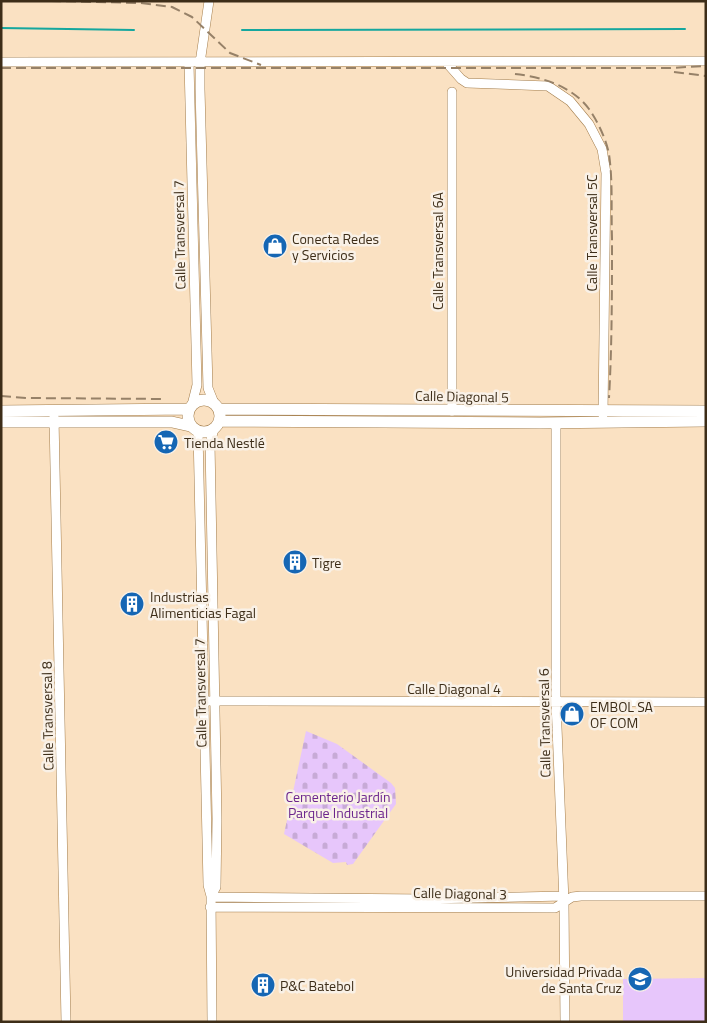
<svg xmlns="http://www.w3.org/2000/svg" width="707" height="1023" font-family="'Titillium Web',sans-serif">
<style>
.grass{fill:#e7c6fb}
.cemetery{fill:url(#cemetery-stones)}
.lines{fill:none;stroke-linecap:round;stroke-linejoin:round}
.stream{stroke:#15a79e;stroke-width:2}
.minor-casing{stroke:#a37d4b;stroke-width:10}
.major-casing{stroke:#a37d4b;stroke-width:12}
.minor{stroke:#fff;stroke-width:9}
.major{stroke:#fff;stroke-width:11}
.rail{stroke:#968168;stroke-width:2;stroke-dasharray:10 5;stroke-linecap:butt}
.labels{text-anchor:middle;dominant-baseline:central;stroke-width:5;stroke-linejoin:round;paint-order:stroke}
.street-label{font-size:14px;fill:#3d2d18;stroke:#f9f1e7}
.poi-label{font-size:14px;fill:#3d2d18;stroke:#f9f1e7;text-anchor:start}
.park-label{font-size:14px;fill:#6c258d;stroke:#f9f1e7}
</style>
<defs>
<pattern id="cemetery-stones" width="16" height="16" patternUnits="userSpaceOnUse" patternTransform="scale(1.25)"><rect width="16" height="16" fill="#e7c6fb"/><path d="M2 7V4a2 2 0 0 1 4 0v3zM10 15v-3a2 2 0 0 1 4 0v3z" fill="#c7aad6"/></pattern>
</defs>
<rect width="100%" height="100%" fill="#fae1c2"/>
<!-- grass -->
<path class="grass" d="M706 978V1022H623V979Z"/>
<!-- cemetery -->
<path class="cemetery" d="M306 731 337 744 391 783 395 788 396 804 353 864 347 865 346 862 333 863 284 834Z"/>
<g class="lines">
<!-- stream -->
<path class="stream" d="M1 28 134 30
M242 30 685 29"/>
<defs>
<path id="minor" d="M209 1 200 63V89L208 388 214 403
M1 62 706 61
M446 62 461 79 467 83 548 86 570 101 589 124 602 149 606 173 603 415
M189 63 197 385 192 405
M452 92V411
M54 417 66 1022
M556 423V702L564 902 565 1022
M198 432 208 885 211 896 212 1022
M203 701 706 702
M211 896 216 887 217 819 210 443 214 429
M211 897 427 899 564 896
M210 907 555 908 572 897 581 896H706"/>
<path id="major" d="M188 416a16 16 0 1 1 32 0a16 16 0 1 1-32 0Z
M219 409 706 411
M1 411 189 409
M220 421 540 423 706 421
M1 422H172L190 426"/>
</defs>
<!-- minor casing -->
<use href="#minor" class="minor-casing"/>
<!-- major casing -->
<use href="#major" class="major-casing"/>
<!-- minor -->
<use href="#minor" class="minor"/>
<!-- major -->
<use href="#major" class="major"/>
<!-- rail -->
<path class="rail" d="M51 1 140 3 172 7 192 17 230 53 261 65
M1 68H670L706 66
M674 72 706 76
M515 74C542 77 572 86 589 109 598 122 606 139 609 154 613 182 611 210 612 238 612 291 612 345 609 398
M1 396 27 398 163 399"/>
</g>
<!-- icons -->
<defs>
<symbol id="shop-disc" viewBox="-11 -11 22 22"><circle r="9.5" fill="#1566b4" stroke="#f9f1e7"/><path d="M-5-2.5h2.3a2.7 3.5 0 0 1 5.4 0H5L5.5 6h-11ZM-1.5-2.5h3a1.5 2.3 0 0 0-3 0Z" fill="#fff"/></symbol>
<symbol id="supermarket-disc" viewBox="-11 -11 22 22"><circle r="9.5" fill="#1566b4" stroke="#f9f1e7"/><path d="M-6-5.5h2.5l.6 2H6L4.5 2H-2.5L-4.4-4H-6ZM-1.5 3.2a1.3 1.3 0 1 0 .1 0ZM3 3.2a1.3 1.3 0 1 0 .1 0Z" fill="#fff"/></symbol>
<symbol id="building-disc" viewBox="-11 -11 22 22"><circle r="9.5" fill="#1566b4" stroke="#f9f1e7"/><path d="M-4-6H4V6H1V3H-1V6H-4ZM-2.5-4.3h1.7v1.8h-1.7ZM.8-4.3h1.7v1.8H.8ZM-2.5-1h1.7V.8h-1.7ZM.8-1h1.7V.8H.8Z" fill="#fff"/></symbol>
<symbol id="university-disc" viewBox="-11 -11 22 22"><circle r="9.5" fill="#1566b4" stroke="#f9f1e7"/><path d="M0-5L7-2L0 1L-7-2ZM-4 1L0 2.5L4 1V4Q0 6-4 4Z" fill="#fff"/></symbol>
</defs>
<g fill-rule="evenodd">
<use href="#shop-disc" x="261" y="232" width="28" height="28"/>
<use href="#supermarket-disc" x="152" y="428" width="28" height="28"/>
<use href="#building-disc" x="281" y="548" width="28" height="28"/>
<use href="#building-disc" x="118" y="590" width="28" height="28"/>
<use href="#shop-disc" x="558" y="700" width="28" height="28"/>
<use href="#university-disc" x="626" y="965" width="28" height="28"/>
<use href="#building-disc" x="249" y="971" width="28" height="28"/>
</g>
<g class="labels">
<!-- street labels -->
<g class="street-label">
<text transform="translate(591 233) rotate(-90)">Calle Transversal 5C</text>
<text transform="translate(179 235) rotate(-91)">Calle Transversal 7</text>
<text transform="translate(437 251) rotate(-90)">Calle Transversal 6A</text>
<text transform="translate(462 396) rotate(1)">Calle Diagonal 5</text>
<text x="454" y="688">Calle Diagonal 4</text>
<text transform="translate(200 693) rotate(-91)">Calle Transversal 7</text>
<text transform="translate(47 716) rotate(-91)">Calle Transversal 8</text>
<text transform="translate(544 723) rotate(-91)">Calle Transversal 6</text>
<text transform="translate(460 893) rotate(1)">Calle Diagonal 3</text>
</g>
<!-- poi labels -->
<g class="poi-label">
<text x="292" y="238">Conecta Redes<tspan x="292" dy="16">y Servicios</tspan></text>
<text x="184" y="442">Tienda Nestlé</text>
<text x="312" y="562">Tigre</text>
<text x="150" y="596">Industrias<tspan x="150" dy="16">Alimenticias Fagal</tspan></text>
<text x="590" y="706">EMBOL SA<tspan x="590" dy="16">OF COM</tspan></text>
<text x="622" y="971" text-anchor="end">Universidad Privada<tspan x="622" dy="16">de Santa Cruz</tspan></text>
<text x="280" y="985">P&amp;C Batebol</text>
</g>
<!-- park labels -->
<g class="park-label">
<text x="338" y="796">Cementerio Jardín<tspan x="338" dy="16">Parque Industrial</tspan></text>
</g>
</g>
<!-- border -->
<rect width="707" height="1023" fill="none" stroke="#3d2d18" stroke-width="5"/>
</svg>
